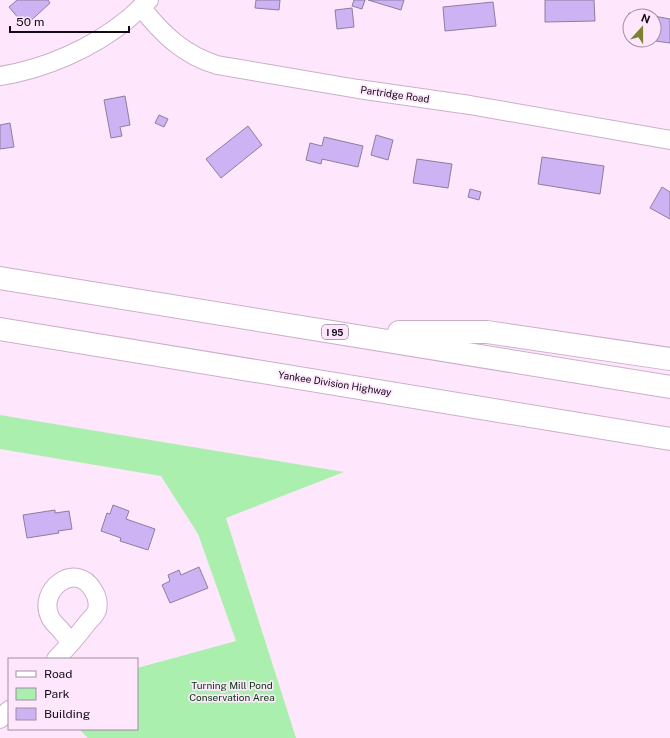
<svg xmlns="http://www.w3.org/2000/svg" width="670" height="738" font-family="'Public Sans',sans-serif">
<style>
.green{fill:#aaefad}
.building{fill:#cdb2f4;stroke:#8b7f9e}
.lines{fill:none;stroke-linecap:round;stroke-linejoin:round}
.minor-casing{stroke:#cbafca;stroke-width:20}
.highway-casing{stroke:#cbafca;stroke-width:24}
.minor{stroke:#fff;stroke-width:18}
.highway{stroke:#fff;stroke-width:22}
.labels{text-anchor:middle;dominant-baseline:central;stroke-width:3.5;stroke-linejoin:round;paint-order:stroke}
.shield{fill:#fee7fd;stroke:#5a4c5a;stroke-width:1}
.shield-label{font-size:9px;font-weight:bold;fill:#140a14}
.street-label{font-size:10px;fill:#140a14;stroke:#fee7fd}
.park-label{font-size:10px;fill:#003509;stroke:#fee7fd}
</style>
<rect width="100%" height="100%" fill="#fee7fd"/>
<!-- green -->
<path class="green" d="M0 415 344 472 226 518 296 738H88L79 729H137V668L236 641 198 534 161 476 0 449Z"/>
<!-- building -->
<path class="building" d="M17 0H48L50 3 25 26 9 7Z
M256 0H280L279 10 255 8Z
M354 0H365L362 9 352 6Z
M368 0H404L401 10Z
M545 0H594L595 21 545 22Z
M493 2 496 26 445 31 443 7Z
M352 8 354 27 337 29 335 10Z
M629 13 652 16H630V37H626Z
M654 16 670 19V43L648 40H654Z
M125 96 130 125 120 127 122 136 111 138 104 100Z
M159 115 168 119 164 127 155 123Z
M10 123 14 147 0 149V125Z
M248 126 262 145 221 178 206 159Z
M376 135 393 140 388 160 371 155Z
M324 137 363 146 358 167 322 159 321 164 306 160 310 143 322 146Z
M542 157 604 166 600 194 538 184Z
M417 159 452 164 448 188 413 183Z
M662 187 670 192V219L650 208Z
M470 189 481 192 479 200 468 197Z
M113 505 129 511 126 519 155 529 148 550 120 541 121 538 101 531 107 513 110 514Z
M55 510V513L69 511 72 529 58 531 59 533 27 538 23 515Z
M199 567 208 588 170 603 162 585 170 581 168 575 179 570 181 575Z"/>
<g class="lines">
<defs>
<path id="minor" d="M141 7C162 34 184 55 217 65L358 89 470 105 670 140
M0 76C45 69 93 48 128 19 135 13 142 6 149 0
M56 659C68 647 78 635 88 622 91 619 96 614 97 610 99 602 97 596 93 590 76 560 37 590 50 617 52 622 57 626 60 629 64 634 67 639 72 642
M0 719 9 710"/>
<path id="highway" d="M0 278 670 387
M0 329 670 439
M399 332H487L670 359"/>
</defs>
<!-- minor casing -->
<use href="#minor" class="minor-casing"/>
<!-- highway casing -->
<use href="#highway" class="highway-casing"/>
<!-- minor -->
<use href="#minor" class="minor"/>
<!-- highway -->
<use href="#highway" class="highway"/>
</g>
<g class="labels">
<!-- shield labels -->
<rect class="shield" x="322" y="325" width="26" height="14" rx="3"/>
<g class="shield-label">
<text x="335" y="332">I 95</text>
</g>
<!-- street labels -->
<g class="street-label">
<text transform="translate(395 94) rotate(8)">Partridge Road</text>
<text transform="translate(335 383) rotate(9)">Yankee Division Highway</text>
</g>
<!-- park labels -->
<g class="park-label">
<text x="232" y="685">Turning Mill Pond<tspan x="232" dy="12">Conservation Area</tspan></text>
</g>
</g>
<!-- legend -->
<rect x="8" y="658" width="130" height="72" fill="#fee7fd" stroke="#a08fa0"/>
<rect x="16" y="671" width="20" height="6" fill="#ffffff" stroke="#a08fa0"/>
<text x="44" y="678" font-size="12" fill="#140a14">Road</text>
<rect x="16" y="688" width="20" height="12" fill="#aaefad" stroke="#a08fa0"/>
<text x="44" y="698" font-size="12" fill="#140a14">Park</text>
<rect x="16" y="708" width="20" height="12" fill="#cdb2f4" stroke="#a08fa0"/>
<text x="44" y="718" font-size="12" fill="#140a14">Building</text>
<!-- north arrow -->
<g transform="translate(642 28) rotate(21)"><circle r="19" fill="#fee7fd" stroke="#a08fa0"/>
<path d="M0-3L7 15L0 10L-7 15Z" fill="#7b832f"/>
<text y="-6" font-size="11" font-weight="bold" text-anchor="middle" fill="#140a14">N</text>
</g>
<!-- scale -->
<path d="M10 26v6h119v-6" fill="none" stroke="#140a14" stroke-width="2"/>
<text x="16" y="26" font-size="12" fill="#140a14" stroke="#fee7fd" stroke-width="3" paint-order="stroke">50 m</text>
</svg>
